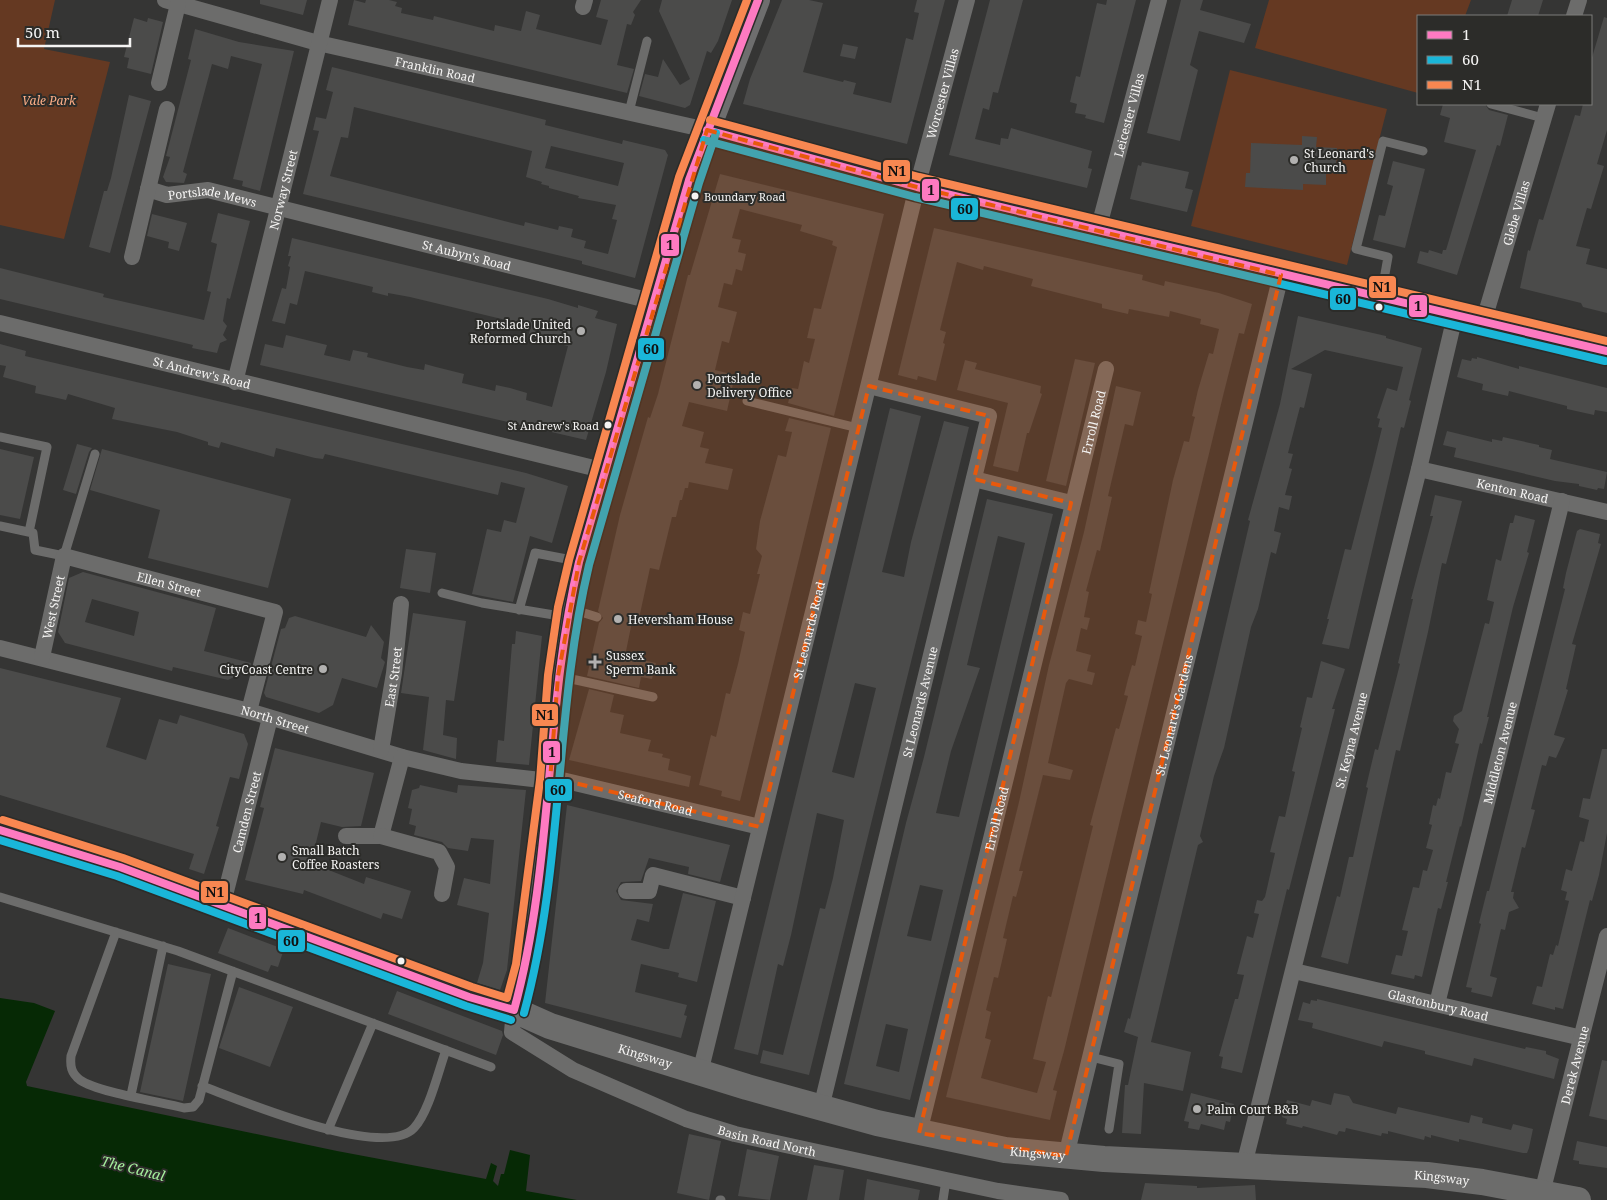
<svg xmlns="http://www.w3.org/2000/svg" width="1607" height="1200" font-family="'Noto Serif',serif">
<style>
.green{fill:#653922}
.water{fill:#062905}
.building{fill:#4b4b4a;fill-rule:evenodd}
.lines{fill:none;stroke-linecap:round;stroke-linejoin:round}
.service{stroke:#6c6c6b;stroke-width:9}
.minor{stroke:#6c6c6b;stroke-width:16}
.secondary{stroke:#6e6e6e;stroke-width:24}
.primary{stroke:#6c6c6b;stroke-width:26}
.bus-1-casing{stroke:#2c2c29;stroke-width:11}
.bus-2-casing{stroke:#2c2c29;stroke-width:11}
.bus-3-casing{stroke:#2c2c29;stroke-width:11}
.bus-1{stroke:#fe7ac1;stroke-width:8}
.bus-2{stroke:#1ab6d8;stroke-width:8}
.bus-3{stroke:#f88751;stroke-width:8}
.marked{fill:#e8590c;fill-opacity:0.2;stroke:#e8590c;stroke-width:4;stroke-dasharray:10 6;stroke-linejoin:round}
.poi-dot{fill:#b2b1b0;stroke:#2c2c29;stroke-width:2}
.bus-dot{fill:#f5f4f3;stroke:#2c2c29;stroke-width:2}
.labels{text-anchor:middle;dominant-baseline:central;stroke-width:4;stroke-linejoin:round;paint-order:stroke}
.bus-label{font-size:11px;fill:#f5f4f3;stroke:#2c2c29;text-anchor:start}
.street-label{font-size:12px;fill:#f5f4f3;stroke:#2c2c29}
.park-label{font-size:12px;font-style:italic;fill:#fbad86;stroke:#2c2c29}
.poi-label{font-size:12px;fill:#f5f4f3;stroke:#2c2c29;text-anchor:start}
.water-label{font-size:14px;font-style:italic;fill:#a5ee9d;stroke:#2c2c29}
.line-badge{stroke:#2c2c29;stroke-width:2}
.pale-badge-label{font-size:14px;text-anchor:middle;font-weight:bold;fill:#111}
</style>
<rect width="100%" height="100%" fill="#353534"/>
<!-- green -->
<path class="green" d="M0 0H55L44 49 110 62 64 239 0 225Z
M1269 0H1471L1465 16H1418V93L1255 48Z
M1230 70 1387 109 1347 265 1191 226Z"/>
<!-- water -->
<path class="water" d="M0 998 34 1003 55 1011 26 1082 27 1086 337 1151 486 1179 491 1163 497 1166 493 1181 498 1186 501 1174H504L510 1150 530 1155 526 1191 577 1200H0Z"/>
<!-- building -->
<path class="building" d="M260 0H307L303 15 260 4Z
M354 0 365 3 366 0H389L397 2 395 6 402 8 401 13 433 20 434 16 494 31 495 25 521 31 526 11 540 15 536 29 601 45 608 20 596 17 601 0H641L633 12 635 15 631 25 627 24 617 65 634 69 627 93 348 25Z
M662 0H732L718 41 711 53 707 51 690 105 685 108 639 96 645 74 658 77 663 59 680 85 690 79 659 11Z
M782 0H809L823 3 803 72 843 82 844 80 856 83 853 94 891 103 906 38 913 40 919 13 914 12 917 0H945L907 144 743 104 750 79Z
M990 0H1023L998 93 993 92 989 110 983 108 975 139 1000 145 1001 138 1008 139 1011 128 1092 151 1088 168 1092 169 1087 188 949 155Z
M1107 0H1136L1104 123 1085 118 1086 115 1075 113 1077 104 1070 102 1076 76 1080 77 1097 3 1106 5Z
M1181 0H1203L1200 10 1251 24 1244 43 1199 31 1190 65 1198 70 1180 141 1147 133Z
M1512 0H1543L1538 16H1507Z
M1604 17 1607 18V130L1597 164 1604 166 1591 209 1587 208 1576 246 1590 249 1586 264 1607 269V313L1583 307 1581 303 1520 288 1528 250 1530 251 1539 219 1543 220 1575 115 1580 116 1583 104H1591V61Z
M134 18 147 22 148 18 163 22 151 74 127 68 129 58 124 57Z
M195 29 239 42 294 51 260 191 242 186 243 181 233 179 262 64 231 56 228 69 212 64 183 172 187 174 184 183 166 182 163 177 170 157 166 156 191 60 188 59Z
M843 44 858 47 855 59 840 56Z
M332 67 546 120 545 125 622 144 623 140 665 150 668 155 635 278 582 264V261L303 194 319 131 313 130 316 117 326 119 333 92 326 90ZM354 107 532 151 526 177 542 182 541 184 549 186V188L579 196 578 198 616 205 612 219 617 220 608 254 584 248 586 241 571 237 573 229 559 226 558 230 525 222 524 226 330 176 341 137 348 138ZM551 146 624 163 618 186 545 168Z
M129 95 151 101 110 253 89 247 104 191H107L111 178Z
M1443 104H1485L1489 110 1508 115 1500 146 1497 145 1457 275 1417 263 1420 251 1428 253 1429 250 1442 254 1443 250H1446L1476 150 1444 142 1450 118 1440 115Z
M1302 136 1317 137 1316 147 1337 148 1336 173 1326 172V185L1303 184V190L1245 187 1246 173H1250L1251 143 1302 145Z
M1393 161 1425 169 1405 248 1373 240 1379 215 1385 216 1393 186 1387 184Z
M1142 162 1189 172 1185 188 1193 190 1187 212 1130 199 1138 165 1141 166Z
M720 174 884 214 834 416 788 403 792 388 798 389 804 361 809 363 815 339 807 338 814 308 821 309 837 247 832 245 833 241 800 231 802 225 740 209 732 238 741 240 738 252 746 254 742 271 736 269 732 285 724 283 718 307 737 312 729 343 722 341 715 370 735 375 727 411 689 402 682 426 704 432 700 447 709 449 705 463 733 469 728 490 689 482 688 488H685L682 500H680L676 517H672L659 570 650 568 638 623 632 622 625 656 656 663 652 679 641 677 639 688 587 676 599 623 603 618 598 611 620 515 648 417 650 418 658 394 688 275H690Z
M218 213 250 221 230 299 227 298 223 321 227 326 223 335 227 340 220 343 217 353 192 348 193 345 0 299V268L104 294 103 297 204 320 211 292 207 291 217 244 211 242Z
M152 214 187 223 179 251 168 248 169 242 147 236Z
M934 228 1143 275 1142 280 1164 286 1165 281 1219 293 1252 304 1244 334 1239 333 1224 392 1064 1051 1053 1090 1057 1091 1050 1120 946 1097 1019 802 1049 665 1084 532 1116 386 1141 392 1133 426 1125 424 1108 496 1112 497 1100 551 1097 550 1086 591 1089 592 1084 617 1090 618 1087 630 1081 628 1076 651 1091 655 1087 671 1095 673 1092 685 1069 679 1066 683 1048 763 1073 770 1070 780 1043 775 1019 871H1023L1016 897 1013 896 1003 938 1007 939 998 978 994 977 986 1010 991 1012 985 1038 991 1040 981 1078 1037 1093 1046 1062 1033 1059 1048 996 1051 997 1093 826 1090 825 1116 728 1119 729 1128 696 1124 695 1128 679 1132 665 1135 666 1142 636 1135 634 1138 620 1146 622 1152 594 1149 593 1173 480 1184 441 1189 442 1194 420 1195 417 1192 416 1198 390 1209 353 1213 354 1219 329 1200 324 1201 319 1170 311 1169 317 1129 309 1128 314 1102 308V304L1031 286 1033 279 984 266 983 270 957 262 940 330 946 332 943 343 945 344 936 381 918 376 917 380 898 375Z
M292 238 548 299 578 308V305L598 311 595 318 617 324 606 372 586 440 260 365 265 344 283 348 286 335 327 345 324 355 350 361 353 350 368 353 367 357 407 367 424 370 425 364 436 367 464 374 462 383 495 391 496 385 510 388 527 393 526 400 552 407 568 346 528 337 531 326 522 324 410 297 388 293V296L372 292 373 287 305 271 297 305 290 303 285 324 272 321 282 288 286 289 290 267 288 266 291 256H288Z
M1298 316 1386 336V338L1422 348 1409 400 1411 401 1404 428 1401 427 1349 649 1322 644 1329 619H1327L1345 549 1351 550 1373 465 1382 428 1378 427 1380 419 1377 418 1387 388 1397 391 1403 367 1325 350 1291 369 1312 374 1304 408 1300 407 1288 453 1293 454 1289 468 1292 469 1285 495 1292 496 1289 510 1279 507 1274 531 1281 533 1276 554 1271 552 1258 609 1251 627 1224 748 1214 776 1200 836 1203 842 1198 845 1151 1042 1191 1052 1183 1091 1144 1083 1141 1134 1122 1133 1125 1085H1128L1138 1037 1124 1032 1128 1018 1130 1019 1215 671 1250 521 1248 520 1280 404Z
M0 344 26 351 25 356 526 473 568 486 552 543 530 536 513 602 472 594 487 529 501 532 504 520 516 523 525 488 501 482 498 495 325 454 323 459 315 458 276 448 274 457 221 442 219 448 208 445V442L177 432 112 419 115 408 68 394 66 400 35 393 36 386 3 377 6 366 0 365Z
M1477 357 1519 369V366L1607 388V412L1595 410 1594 415 1567 409V406L1509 391 1508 396 1482 390 1483 384 1457 377 1462 359 1471 361 1472 358 1477 359Z
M1075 359 1095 363 1066 486 1046 481Z
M965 360 977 363 975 369 1041 386 1040 393 1042 394 1029 433H1027L1018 472 993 466 1008 403 957 390Z
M890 408 921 416 882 572 904 577 911 542 944 421 969 427 809 1075 760 1063 763 1050 783 1055 820 908 825 909 833 878 844 820 817 813 791 935 783 966 778 964 758 1055 734 1049ZM855 683 876 688 854 778 832 772Z
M789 418 831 428 740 801 721 796 722 791 699 785 711 735 716 737 726 693 730 694 738 664 745 632 739 630 743 612 750 614 760 574H757L762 556 756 549 760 521 778 455 786 457 792 432 785 431Z
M1447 431 1492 442V439L1502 441 1503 437 1539 445V447L1552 450 1550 459 1607 472 1604 489 1598 488 1597 490 1579 486V484L1555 481 1454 457 1456 448 1443 445Z
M77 444 92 448 89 452 76 494 63 490Z
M0 449 34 457 20 519 0 515Z
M102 449 291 499 268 588 148 558 160 510 90 490Z
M1435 495 1462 501 1446 564 1442 563 1428 632 1400 751 1396 750 1348 964 1321 957 1337 896 1340 897 1349 857H1353L1368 788 1366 787 1375 749 1378 750 1400 664 1398 663 1413 599H1411L1433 516H1430Z
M987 499 1053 514 910 1100 844 1084 906 823 924 757ZM998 536 1025 543 959 817 936 813 951 751 980 668 967 665ZM920 885 943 890 931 941 907 936ZM886 1024 908 1029 899 1072 876 1066Z
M1515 515 1535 520 1527 552 1529 553 1513 607 1487 717H1489L1482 744 1480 743 1461 827 1460 826 1446 882H1448L1441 909 1438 908 1422 977 1415 975 1414 979 1391 974 1396 955 1402 956 1408 931 1402 930 1413 887 1419 888 1423 870 1427 871 1433 850 1426 848 1432 825 1429 824 1433 805 1436 806 1438 798 1440 799 1446 772 1451 773 1459 744 1455 743 1459 729 1453 721 1454 716 1462 711 1485 623 1489 624 1494 602 1487 600 1496 559 1501 561 1510 523H1513Z
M1580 529 1600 534 1598 543 1601 544 1572 644 1576 645 1566 689 1568 690 1554 735 1565 738 1556 758 1549 756 1546 766 1542 765 1531 809 1535 810 1525 848 1522 847 1511 892H1514L1513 898 1519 908 1509 912 1505 930 1501 929 1490 976 1497 978 1492 997 1471 992 1472 988 1466 987 1481 924 1479 923 1487 891H1489L1565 589 1563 588 1566 573 1577 531Z
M406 549 436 553 430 593 400 588Z
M83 572 216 608 204 651 251 663 250 669 228 680 173 667 172 671 65 643 58 632 69 578ZM92 599 139 612 134 636 85 622Z
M413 613 466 621 454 701 446 700 443 735 457 738 456 759 423 750 429 697 401 693Z
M295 616 366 637 371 625 384 642 381 658 385 662 377 688 342 678 333 705 319 713 266 697 264 693 281 629 285 628 289 618Z
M516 631 542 636 529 765 496 762 498 740 504 741 512 644H515Z
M1321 661 1345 669 1332 709H1335L1289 890 1287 889 1242 1073 1221 1068 1223 1057 1219 1056 1235 999H1238L1244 975 1237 974 1247 936 1253 938 1259 914 1254 913 1257 900 1262 901 1265 897 1275 853 1270 852 1279 816 1285 817 1295 772 1292 771 1302 728 1300 727 1307 697 1312 698Z
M0 668 121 698 106 747 146 760 159 719 177 724 180 715 244 734 248 744 239 779 230 777 216 826 219 827 204 874 189 869 194 854 0 795Z
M589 689 614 695 610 712 624 715 620 733 651 740 648 751 663 754 662 757 670 759 668 770 691 776 689 787 569 760Z
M275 748 374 773 361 826 342 827 321 822 311 863 364 884 366 877 411 891 402 919 383 913 381 919 304 890 303 894 245 880 264 808 260 807Z
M1602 749H1607V833L1599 875 1592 901 1590 900 1563 1009 1555 1007V1010L1532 1004 1537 986 1542 987 1550 954 1553 955 1556 945 1558 946 1569 901 1565 900 1567 892 1561 890 1566 869 1572 871 1580 841 1584 842 1589 820 1579 817 1583 798 1590 799Z
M420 785 457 793 458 785 526 790 507 970 500 990 477 983 483 963 489 913 457 905 464 878 490 884 494 840 471 838 468 851 448 848 442 842 414 835 416 826 409 824 412 809 408 808 412 790 419 788Z
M567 805 730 845 720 882 688 874 689 867 649 858 641 881 621 882 616 891 621 900 653 904 649 922 637 919 631 940 664 949H669L683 893 716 901 697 982 678 977 679 973 641 964 635 992 687 1005 684 1015 687 1016 681 1038 545 1003Z
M228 928 278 947 277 950 283 952 278 967 271 965 268 972 218 953Z
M168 964 211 974 183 1101 140 1092Z
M239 987 293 1007 270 1067 219 1048Z
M397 991 502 1031 503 1035 496 1055 388 1014Z
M1317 999 1525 1049 1526 1047 1546 1051V1054L1559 1059 1554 1079 1474 1058 1472 1066 1425 1054V1051L1384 1041 1382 1047 1312 1028 1313 1023 1298 1020 1303 1002 1310 1004 1311 1000 1317 1001Z
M1602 1060 1607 1061V1120L1589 1116Z
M1191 1093 1234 1104 1230 1122 1226 1121 1224 1130 1201 1124 1199 1130 1188 1128 1189 1122 1184 1121Z
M1334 1093 1349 1096 1353 1103 1396 1114 1398 1107 1469 1123 1471 1115 1483 1118 1482 1123 1511 1130 1513 1124 1533 1129 1529 1148 1527 1153H1523L1459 1139V1142L1431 1135V1138L1425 1136 1424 1140 1388 1131V1134L1382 1133 1381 1136 1346 1128 1345 1132 1339 1131 1337 1135 1303 1126 1302 1128 1286 1124 1287 1119 1282 1117 1287 1100 1310 1106 1312 1100 1331 1105Z
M689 1134 721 1141 709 1200 677 1193Z
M1577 1141 1607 1147V1168L1579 1164V1161L1573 1160Z
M747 1149 779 1156 770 1200 738 1196Z
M814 1165 844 1170 839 1200H807Z
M867 1179 920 1190 918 1200H864Z
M1145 1183 1197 1186V1188L1255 1185 1256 1200H1141Z"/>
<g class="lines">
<!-- service -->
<path class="service" d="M1491 104 1543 118
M629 112 647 41
M1381 296 1388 257 1356 249 1383 141 1423 151
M747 401 858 428
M0 437 47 447 29 532
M0 526 33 533 35 550 64 556 95 454
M442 593 482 603 566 617
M568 608 597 617
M519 610 535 553 577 561
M558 676 653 697
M0 897 178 951 491 1067
M116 932 71 1056C70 1066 71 1073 80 1080 97 1092 161 1102 184 1108L193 1107 199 1100 233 971
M1091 1057 1119 1064 1109 1129
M202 1086C240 1100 383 1161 414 1128 429 1112 438 1072 446 1050
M131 1095 163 946
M328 1130 373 1023
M720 1200H721
M943 1200 946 1180"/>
<!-- minor -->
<g class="minor">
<path id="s1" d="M165 0 318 43 707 130"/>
<path d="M583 7 585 0"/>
<path d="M1574 16 1579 0"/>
<path d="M159 83 178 4"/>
<path id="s2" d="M148 189 167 195 208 190 655 302"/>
<path id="s3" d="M1098 230 1159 0"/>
<path d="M132 257 167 109"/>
<path id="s4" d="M0 323 606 471"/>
<path id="s5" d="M1483 323 1548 104"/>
<path id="s6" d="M235 382 330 0"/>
<path id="s7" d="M1419 469 1607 512"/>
<path d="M974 479 1071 503"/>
<path id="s8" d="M0 648 249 711 402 757 461 771 550 781 562 780 760 827"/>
<path id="s9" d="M42 657 64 556 275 612 249 711"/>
<path id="s10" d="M381 750 394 673 401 604"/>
<path d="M346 836H381L402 757"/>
<path d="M381 836 439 852 447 867 442 894"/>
<path d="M626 891H649L653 875 743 898"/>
<path id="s11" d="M222 907 270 718"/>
<path id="s12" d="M1294 971 1582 1038"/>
<path id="s13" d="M1437 1004 1562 501"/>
<path id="s14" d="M514 1010 512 1032 573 1070 686 1119 735 1134 946 1180 998 1191 1061 1200"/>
<path id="s15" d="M700 1073 917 187 967 0"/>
<path id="s16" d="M821 1108 989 416 869 386"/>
<path id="s17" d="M919 1133 1106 369"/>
<path id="s18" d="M1066 1156 1281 275"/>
<path id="s19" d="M1244 1165 1419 469 1455 316"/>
<path id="s20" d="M1542 1193 1607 936"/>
</g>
<!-- secondary -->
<path class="secondary" d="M707 130 917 187 1607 351
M514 1010 526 966 550 781 558 676 568 608 579 562 689 180 758 0"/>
<!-- primary -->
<path class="primary" id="s21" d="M0 830 120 867 469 997 514 1010 550 1026 747 1087 877 1123 1005 1150 1104 1159 1427 1175 1482 1182 1578 1200"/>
<defs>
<path id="bus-1" d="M707 130 917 187 1607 351
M0 830 120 867 469 997 514 1010
M514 1010C554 864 544 709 579 562L689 180 758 0"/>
<path id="bus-2" d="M704 140 915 197 1605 361
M0 840 117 876 466 1006 511 1020
M524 1013C564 866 554 712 589 565L699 183 716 133"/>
<path id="bus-3" d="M710 120 919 177 1607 341
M3 820 123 858 472 987 507 998 516 964 540 780 548 675 558 607 569 560 679 177 747 0"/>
</defs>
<!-- bus-1 casing -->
<use href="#bus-1" class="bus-1-casing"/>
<!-- bus-2 casing -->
<use href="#bus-2" class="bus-2-casing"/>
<!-- bus-3 casing -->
<use href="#bus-3" class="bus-3-casing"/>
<!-- bus-1 -->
<use href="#bus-1" class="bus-1"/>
<!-- bus-2 -->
<use href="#bus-2" class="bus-2"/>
<!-- bus-3 -->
<use href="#bus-3" class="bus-3"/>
</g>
<!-- marked area -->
<path class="marked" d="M707 130 917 187 1281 275 1066 1156 919 1133 1071 503 974 479 989 416 869 386 760 827 562 780 550 781 558 676 579 562Z"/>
<!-- markers -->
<g class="poi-dot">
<circle cx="1294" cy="160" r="5"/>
<circle cx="581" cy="331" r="5"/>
<circle cx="697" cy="385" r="5"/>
<circle cx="618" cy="619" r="5"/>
<path d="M592.5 654.5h5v5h5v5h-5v5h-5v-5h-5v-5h5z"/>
<circle cx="323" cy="669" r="5"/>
<circle cx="282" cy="857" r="5"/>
<circle cx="1197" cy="1109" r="5"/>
</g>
<g class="bus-dot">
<circle cx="695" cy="196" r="4.5"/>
<circle cx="1379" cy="307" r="4.5"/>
<circle cx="608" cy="425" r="4.5"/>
<circle cx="401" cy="961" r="4.5"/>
</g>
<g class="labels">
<!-- bus labels -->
<g class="bus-label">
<text x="704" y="196">Boundary Road</text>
<text x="599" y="425" text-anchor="end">St Andrew's Road</text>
</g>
<!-- street labels -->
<g class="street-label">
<text stroke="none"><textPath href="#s1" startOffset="279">Franklin Road</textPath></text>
<text stroke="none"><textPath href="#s15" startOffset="1009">Worcester Villas</textPath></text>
<text stroke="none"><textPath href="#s3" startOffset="119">Leicester Villas</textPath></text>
<text stroke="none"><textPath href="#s6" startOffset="198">Norway Street</textPath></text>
<text stroke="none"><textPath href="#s2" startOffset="66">Portslade Mews</textPath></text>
<text stroke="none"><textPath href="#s5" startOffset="115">Glebe Villas</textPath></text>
<text stroke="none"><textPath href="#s2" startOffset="328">St Aubyn's Road</textPath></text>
<text stroke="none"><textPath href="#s4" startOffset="208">St Andrew's Road</textPath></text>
<text stroke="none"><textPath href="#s17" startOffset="732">Erroll Road</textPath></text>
<text stroke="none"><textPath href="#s7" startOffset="96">Kenton Road</textPath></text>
<text stroke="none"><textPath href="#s9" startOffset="212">Ellen Street</textPath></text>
<text stroke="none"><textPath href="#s9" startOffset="51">West Street</textPath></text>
<text stroke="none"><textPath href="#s15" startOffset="456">St Leonards Road</textPath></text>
<text stroke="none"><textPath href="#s10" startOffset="74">East Street</textPath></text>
<text stroke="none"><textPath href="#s16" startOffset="418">St Leonards Avenue</textPath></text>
<text stroke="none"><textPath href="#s18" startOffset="454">St. Leonard's Gardens</textPath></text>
<text stroke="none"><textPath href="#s8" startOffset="284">North Street</textPath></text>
<text stroke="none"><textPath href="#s19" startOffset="438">St. Keyna Avenue</textPath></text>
<text stroke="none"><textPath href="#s13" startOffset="259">Middleton Avenue</textPath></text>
<text stroke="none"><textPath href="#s8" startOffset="675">Seaford Road</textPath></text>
<text stroke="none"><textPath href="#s11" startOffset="98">Camden Street</textPath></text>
<text stroke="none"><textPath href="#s17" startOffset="324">Erroll Road</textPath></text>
<text stroke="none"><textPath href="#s12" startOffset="148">Glastonbury Road</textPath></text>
<text stroke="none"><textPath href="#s21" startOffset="684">Kingsway</textPath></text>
<text stroke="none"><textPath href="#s20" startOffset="132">Derek Avenue</textPath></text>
<text stroke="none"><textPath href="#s14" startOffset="301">Basin Road North</textPath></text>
<text stroke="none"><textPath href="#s21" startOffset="1089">Kingsway</textPath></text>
<text stroke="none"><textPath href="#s21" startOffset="1494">Kingsway</textPath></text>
</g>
<!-- park labels -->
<g class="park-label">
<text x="49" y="100">Vale Park</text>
</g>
<!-- poi labels -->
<g class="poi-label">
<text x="1304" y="153">St Leonard's<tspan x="1304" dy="14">Church</tspan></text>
<text x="571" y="324" text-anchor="end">Portslade United<tspan x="571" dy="14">Reformed Church</tspan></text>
<text x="707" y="378">Portslade<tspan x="707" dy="14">Delivery Office</tspan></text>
<text x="628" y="619">Heversham House</text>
<text x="606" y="655">Sussex<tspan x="606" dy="14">Sperm Bank</tspan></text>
<text x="313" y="669" text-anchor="end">CityCoast Centre</text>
<text x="292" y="850">Small Batch<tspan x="292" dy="14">Coffee Roasters</tspan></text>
<text x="1207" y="1109">Palm Court B&amp;B</text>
</g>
<!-- water labels -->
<g class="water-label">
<text transform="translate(133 1168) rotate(14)">The Canal</text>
</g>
</g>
<g class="line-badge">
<rect x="882" y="159" width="29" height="24" rx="5" fill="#f88751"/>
<rect x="921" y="178" width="19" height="24" rx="5" fill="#fe7ac1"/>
<rect x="950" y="197" width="29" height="24" rx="5" fill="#1ab6d8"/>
<rect x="660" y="233" width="20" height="24" rx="5" fill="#fe7ac1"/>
<rect x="1368" y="275" width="29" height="24" rx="5" fill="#f88751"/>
<rect x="1329" y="287" width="28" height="24" rx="5" fill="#1ab6d8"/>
<rect x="1408" y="294" width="20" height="24" rx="5" fill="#fe7ac1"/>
<rect x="637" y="337" width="28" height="24" rx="5" fill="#1ab6d8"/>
<rect x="531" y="703" width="28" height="24" rx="5" fill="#f88751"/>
<rect x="542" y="740" width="19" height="24" rx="5" fill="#fe7ac1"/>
<rect x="544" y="778" width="29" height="24" rx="5" fill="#1ab6d8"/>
<rect x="200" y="880" width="29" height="24" rx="5" fill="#f88751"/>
<rect x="248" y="906" width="19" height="24" rx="5" fill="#fe7ac1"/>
<rect x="277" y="929" width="29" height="24" rx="5" fill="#1ab6d8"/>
</g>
<g class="pale-badge-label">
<text x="897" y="176">N1</text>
<text x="931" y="195">1</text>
<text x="965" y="214">60</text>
<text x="670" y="250">1</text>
<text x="1382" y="292">N1</text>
<text x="1343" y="304">60</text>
<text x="1418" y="311">1</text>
<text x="651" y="354">60</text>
<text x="545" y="720">N1</text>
<text x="552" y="757">1</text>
<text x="558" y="795">60</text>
<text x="215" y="897">N1</text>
<text x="258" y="923">1</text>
<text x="291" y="946">60</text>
</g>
<!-- legend -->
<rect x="1417" y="15" width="175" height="90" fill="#2c2c29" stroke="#7c7c7a"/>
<rect x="1427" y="31" width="25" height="8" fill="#fe7ac1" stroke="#7c7c7a"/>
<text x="1462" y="40" font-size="15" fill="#f5f4f3">1</text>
<rect x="1427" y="56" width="25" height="8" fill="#1ab6d8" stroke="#7c7c7a"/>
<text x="1462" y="65" font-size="15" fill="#f5f4f3">60</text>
<rect x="1427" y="81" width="25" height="8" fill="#f88751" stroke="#7c7c7a"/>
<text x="1462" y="90" font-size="15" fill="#f5f4f3">N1</text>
<!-- scale -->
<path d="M18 38v8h112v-8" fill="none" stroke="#f5f4f3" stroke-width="2.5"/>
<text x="25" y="38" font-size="15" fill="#f5f4f3" stroke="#2c2c29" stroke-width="4" paint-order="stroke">50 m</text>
</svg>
